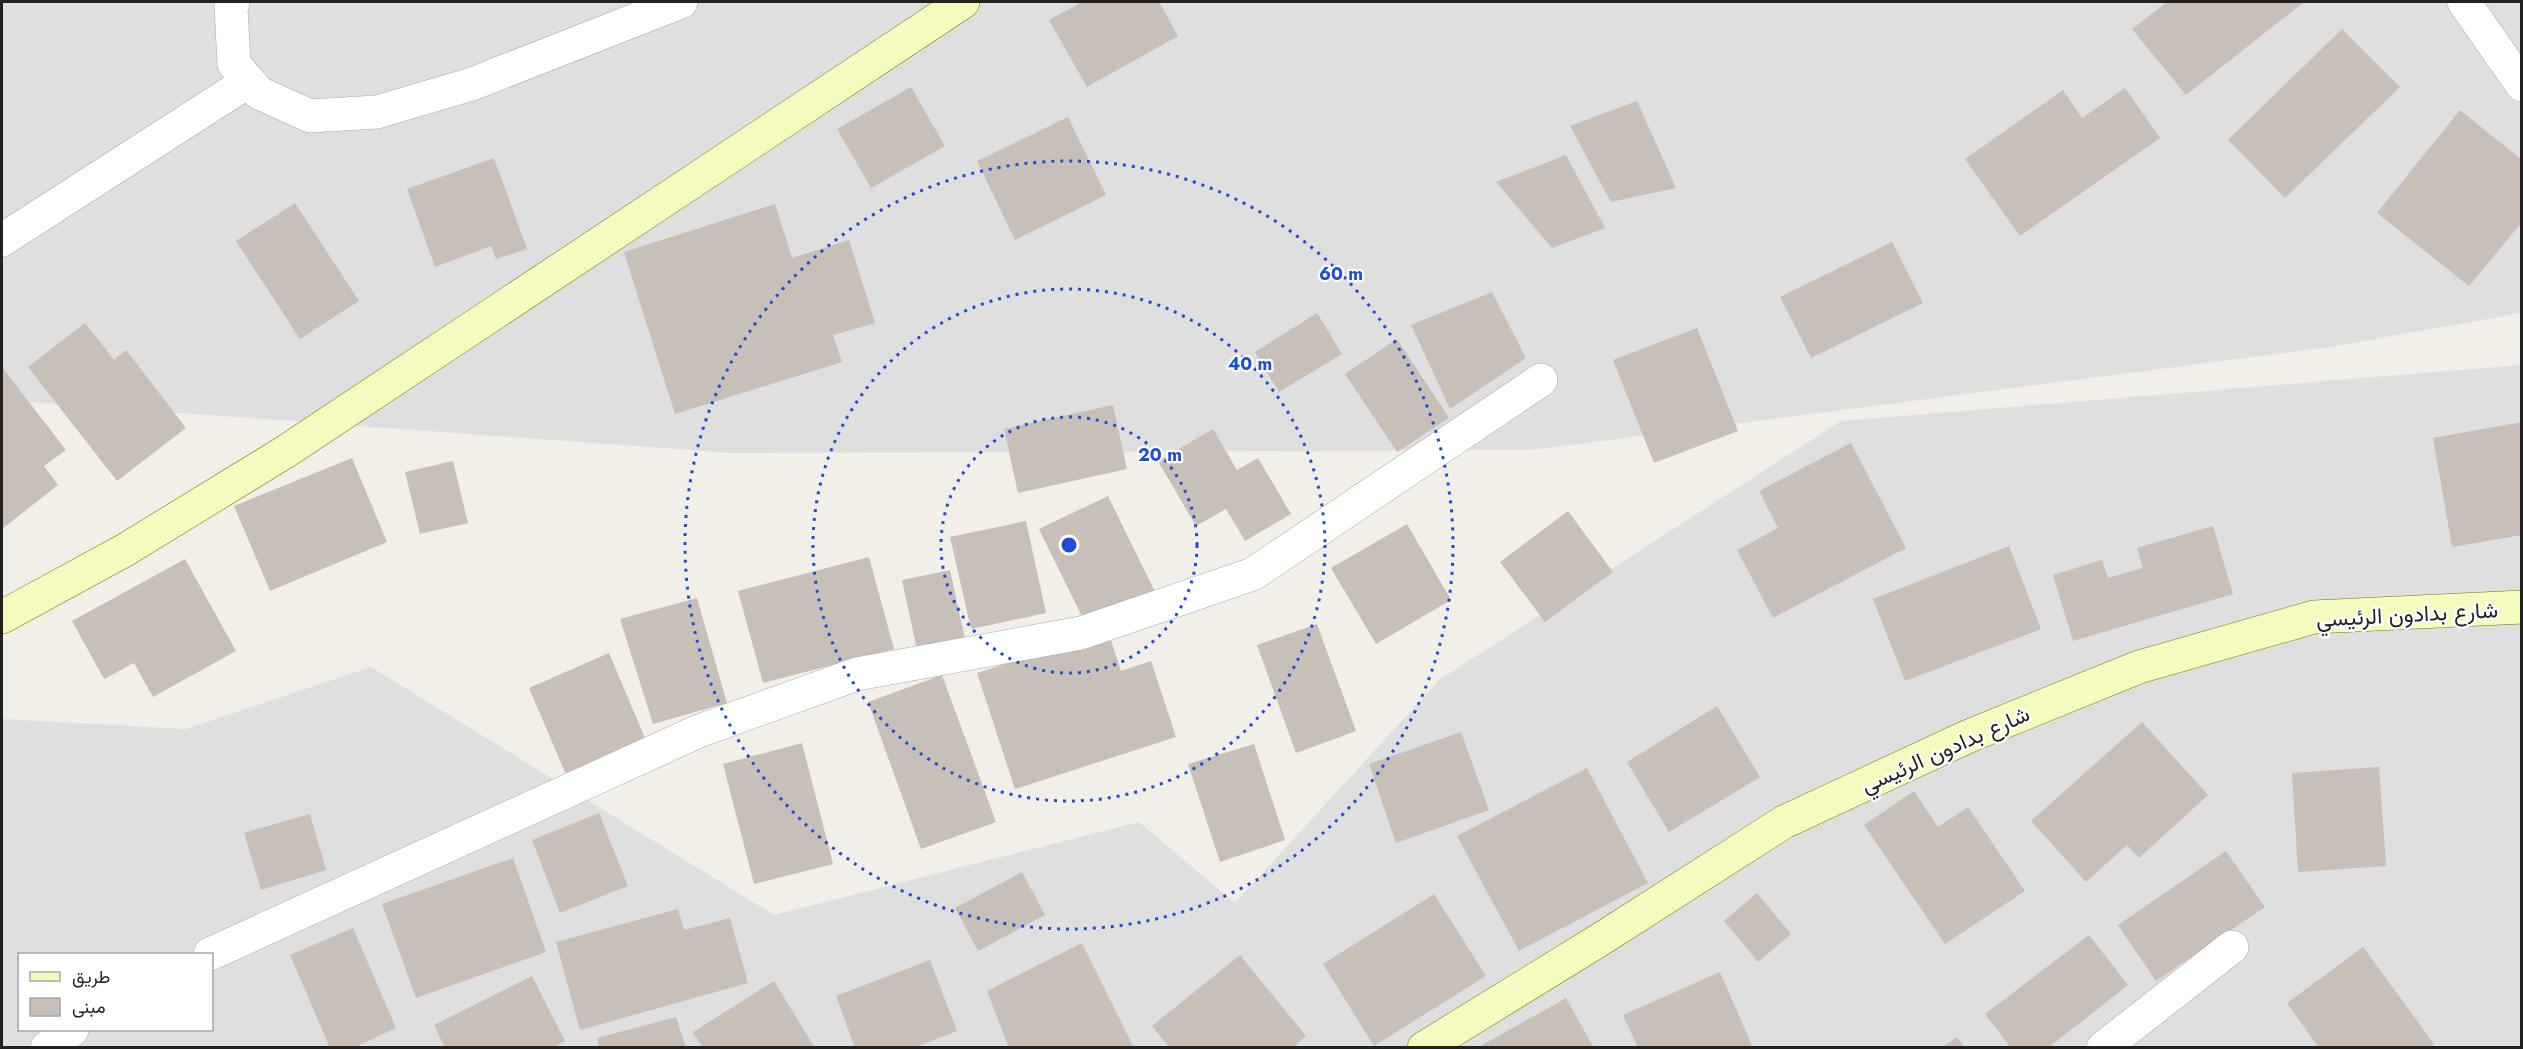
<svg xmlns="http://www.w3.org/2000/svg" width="2523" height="1049" font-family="Jost,Vazirmatn,sans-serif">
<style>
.residential{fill:#e0dfdf;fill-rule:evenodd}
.building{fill:#c7bfb8}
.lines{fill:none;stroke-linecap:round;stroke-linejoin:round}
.minor-casing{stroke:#a9a9a9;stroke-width:34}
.secondary-casing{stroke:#707d05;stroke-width:34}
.minor{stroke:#fff;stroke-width:33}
.secondary{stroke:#f7fabf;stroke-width:33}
.ring{fill:none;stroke:#1d4ed8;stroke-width:3;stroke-dasharray:3 6}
.labels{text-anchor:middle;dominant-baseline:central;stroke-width:4.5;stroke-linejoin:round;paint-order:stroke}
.street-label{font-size:22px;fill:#222;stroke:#fff}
.centre{fill:#1d4ed8;stroke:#fff;stroke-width:3}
.ring-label{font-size:18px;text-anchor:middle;font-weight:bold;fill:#1d4ed8;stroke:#fff;stroke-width:4.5;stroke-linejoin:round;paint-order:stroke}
</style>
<rect width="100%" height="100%" fill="#f2efe9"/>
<!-- residential -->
<path class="residential" d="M2 2H2521V313L2330 347 1532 450 731 453 2 400Z
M2521 365V1047H2V719L186 729 371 667 774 915 1139 822 1235 903 1439 680 1841 421ZM20 954H212V1030H20Z"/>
<!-- building -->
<path class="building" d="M1082 2H1159L1178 36 1087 87 1049 20Z
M2167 2H2304L2186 95 2132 29Z
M2342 29 2400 87 2285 198 2228 140Z
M911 87 945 146 871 188 837 129Z
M2125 88 2160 138 2020 236 1965 159 2063 90 2082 118Z
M1637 101 1676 188 1611 202 1570 126Z
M2460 110 2522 160V222L2469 286 2377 213Z
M1068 117 1106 195 1015 240 977 161Z
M1566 155 1605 228 1552 248 1496 182Z
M494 158 527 249 496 259 491 246 435 267 407 189Z
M295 203 359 301 300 339 236 241Z
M775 204 792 258 849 240 875 323 833 335 842 362 675 414 624 252Z
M1892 242 1923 303 1811 358 1780 297Z
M1492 292 1526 358 1450 409 1411 325Z
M1317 313 1342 354 1279 392 1255 352Z
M85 323 114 360 126 350 186 428 117 481 28 367Z
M1697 328 1738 431 1654 463 1613 360Z
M1397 339 1449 418 1397 452 1345 374Z
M2 367 66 450 44 466 58 485 2 529Z
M1113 405 1127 469 1018 493 1004 429Z
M2522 422V535L2452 547 2433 438Z
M1213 429 1237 470 1258 458 1291 514 1245 541 1226 509 1196 526 1158 461Z
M1851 443 1906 548 1773 618 1737 550 1778 528 1759 491Z
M352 458 387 542 270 591 234 506Z
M453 461 468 523 420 534 405 472Z
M1108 496 1156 594 1087 627 1039 529Z
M1568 511 1613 572 1545 622 1500 562Z
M1026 521 1046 613 971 629 950 537Z
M1407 524 1451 600 1376 644 1331 568Z
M2213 526 2233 594 2073 641 2053 575 2102 560 2108 578 2143 568 2137 548Z
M2009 546 2041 629 1905 681 1873 599Z
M869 557 894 649 763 683 738 591Z
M185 559 236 651 153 697 134 663 104 679 72 621Z
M950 570 965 639 917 650 902 580Z
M697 598 727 703 653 724 620 619Z
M1317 624 1356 731 1296 753 1257 645Z
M1108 631 1121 671 1151 661 1176 737 1015 789 977 673Z
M609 653 650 750 570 784 529 688Z
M942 675 996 822 921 849 868 702Z
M1717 706 1760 777 1669 832 1627 762Z
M2142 722 2208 795 2139 858 2127 845 2086 882 2031 821Z
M1461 732 1489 810 1396 843 1369 764Z
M802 743 833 864 754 884 723 764Z
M1254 744 1285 840 1220 862 1188 764Z
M2379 767 2386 866 2298 872 2292 773Z
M1587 768 1648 883 1519 951 1457 836Z
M1914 791 1938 827 1968 807 2025 891 1945 944 1864 825Z
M599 813 628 886 560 913 532 840Z
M310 814 326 870 261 890 244 833Z
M2226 851 2265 907 2156 981 2118 925Z
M513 858 546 952 416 998 382 904Z
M1022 872 1045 915 978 951 955 908Z
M1757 893 1791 934 1758 962 1724 921Z
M1434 894 1486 976 1374 1046 1323 964Z
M678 909 684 930 730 918 748 983 580 1030 556 942Z
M353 928 396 1028 353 1048H330L290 955Z
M2089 935 2128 985 2048 1048H2011L1985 1014Z
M1082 943 1134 1048H1009L987 991Z
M2363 947 2434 1044 2429 1048H2319L2287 1003Z
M1240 955 1306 1036 1292 1048H1170L1152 1026Z
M930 960 957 1031 913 1048H855L836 996Z
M1720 972 1753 1048H1638L1623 1015Z
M532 976 565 1041 553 1048H445L434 1025Z
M774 981 815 1048H703L693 1032Z
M1566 998 1594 1048H1477Z
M676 1017 686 1048H599L597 1038Z
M1957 1037 1965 1048H1941Z"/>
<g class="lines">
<defs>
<path id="minor" d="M233 2 231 7 234 64 259 93 310 116 377 112 472 84 681 2
M2464 2 2522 85
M2 240 249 81
M210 954 699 731 857 674 1081 633 1253 574 1541 380
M47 1048 72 1030
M2103 1048 2232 947"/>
<path id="secondary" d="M2 617 125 550 285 452 963 2
M1424 1048 1601 939 1784 822 1969 736 2139 667 2314 617 2522 607"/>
</defs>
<!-- minor casing -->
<use href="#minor" class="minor-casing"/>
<!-- secondary casing -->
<use href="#secondary" class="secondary-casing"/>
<!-- minor -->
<use href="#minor" class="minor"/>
<!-- secondary -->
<use href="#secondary" class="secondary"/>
</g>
<!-- distance rings -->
<g class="ring">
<circle cx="1069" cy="545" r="128"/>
<circle cx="1069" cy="545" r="256"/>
<circle cx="1069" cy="545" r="384"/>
</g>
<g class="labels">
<!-- street labels -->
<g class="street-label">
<text transform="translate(2407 614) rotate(-3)">شارع بدادون الرئيسي</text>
<text transform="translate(1945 749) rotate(-24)">شارع بدادون الرئيسي</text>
</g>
</g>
<circle cx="1069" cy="545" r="9" class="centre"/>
<g class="ring-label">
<text x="1341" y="280">60 m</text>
<text x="1250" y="370">40 m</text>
<text x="1160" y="461">20 m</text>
</g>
<!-- border -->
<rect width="2523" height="1049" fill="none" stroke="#222222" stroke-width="6"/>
<!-- legend -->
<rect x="18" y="953" width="195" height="78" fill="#ffffff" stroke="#a7a7a7" stroke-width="1.5"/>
<rect x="30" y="972" width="30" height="9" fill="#f7fabf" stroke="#a7a7a7" stroke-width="1.5"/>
<text x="72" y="983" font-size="18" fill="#222222">طريق</text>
<rect x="30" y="998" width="30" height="18" fill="#c7bfb8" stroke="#a7a7a7" stroke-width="1.5"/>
<text x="72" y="1013" font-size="18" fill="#222222">مبنى</text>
</svg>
